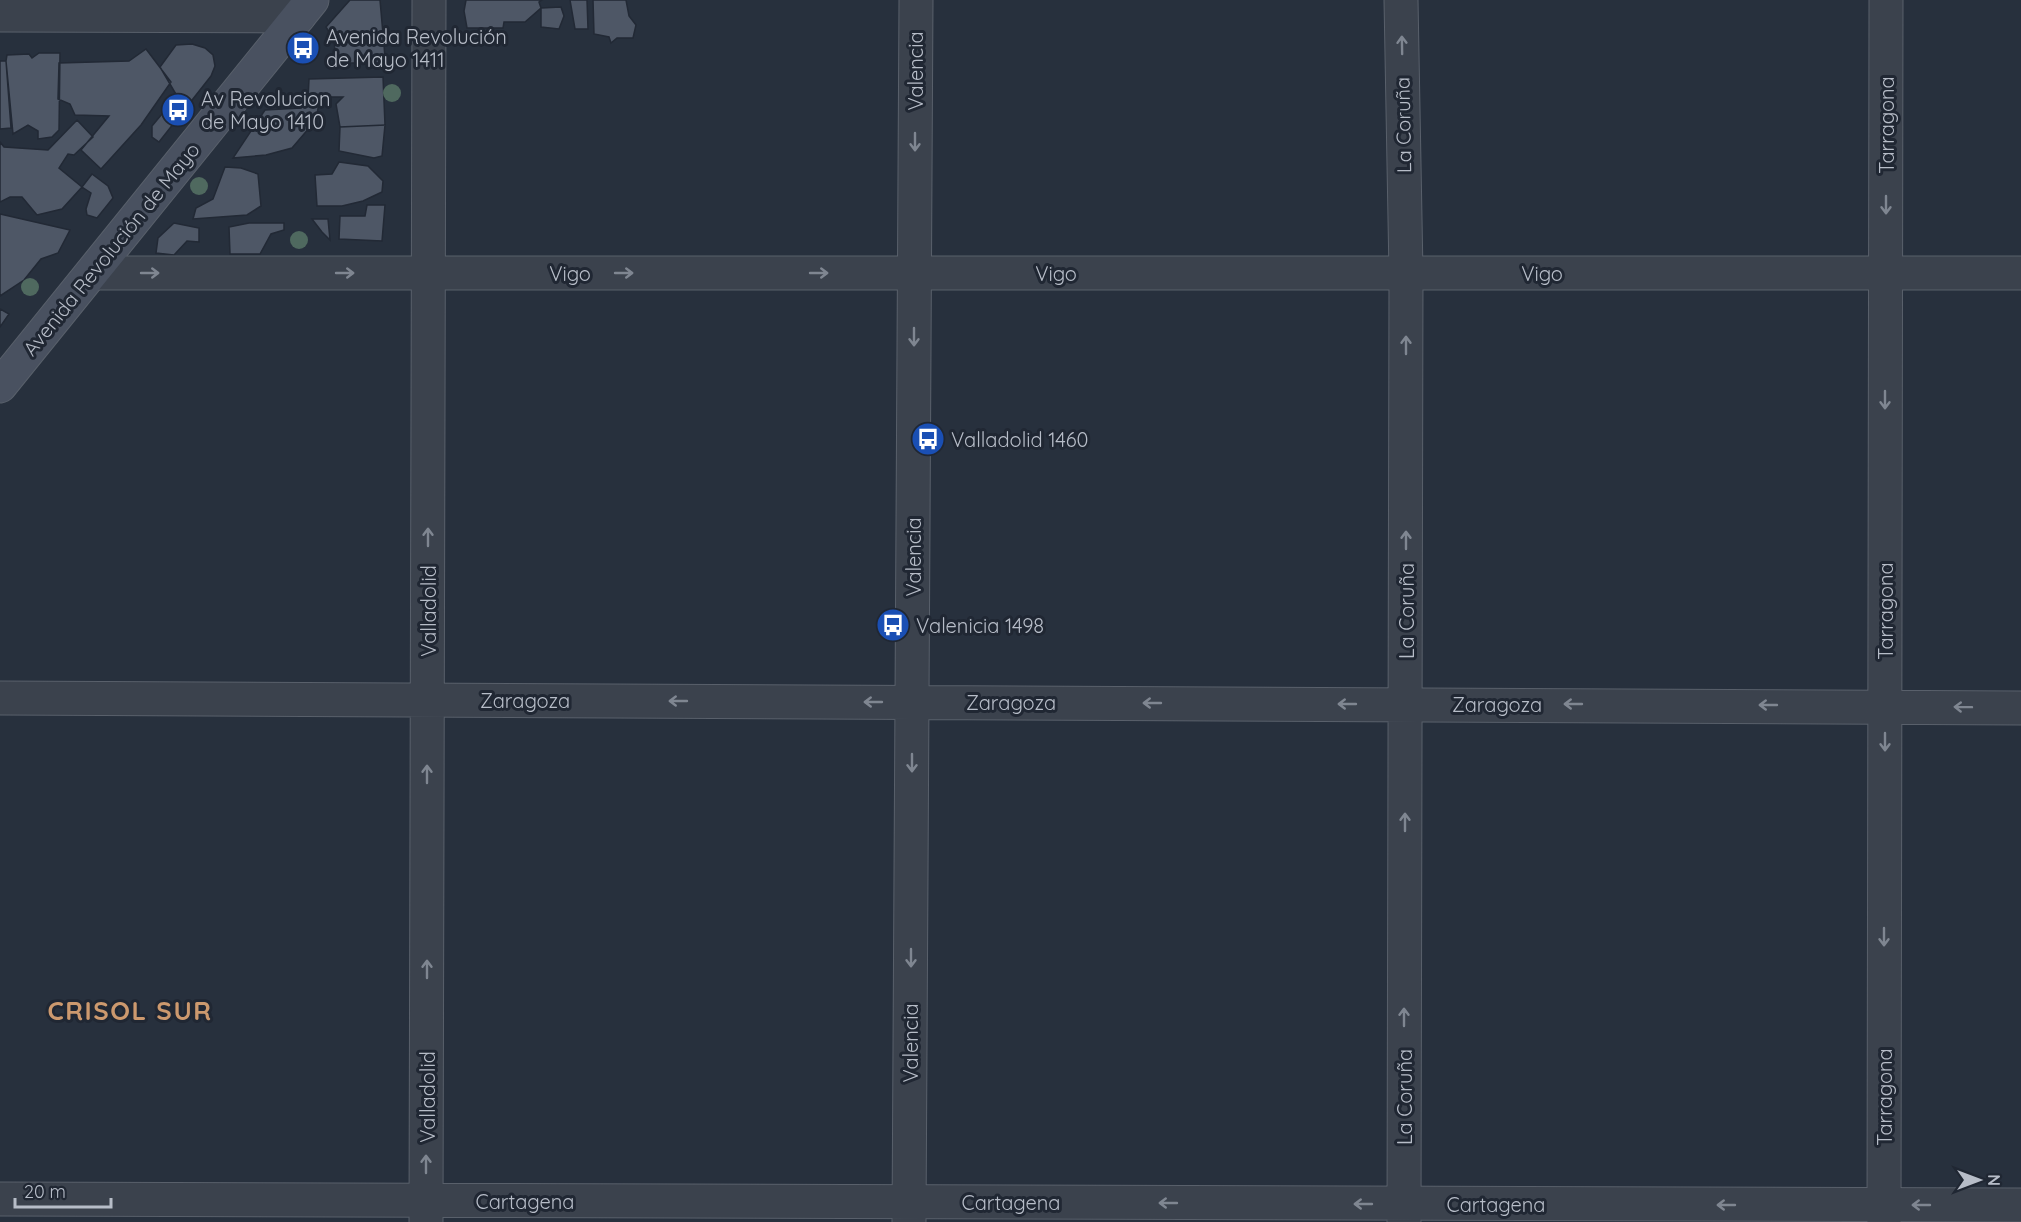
<svg xmlns="http://www.w3.org/2000/svg" width="2021" height="1222" font-family="Quicksand,sans-serif">
<style>
.building{fill:#4e5766;stroke:#222935;stroke-width:1.5}
.lines{fill:none;stroke-linecap:round;stroke-linejoin:round}
.minor-casing{stroke:#59606b;stroke-width:35}
.secondary-casing{stroke:#59606b;stroke-width:35}
.minor{stroke:#3b424d;stroke-width:33}
.secondary{stroke:#495160;stroke-width:33}
.tree{fill:#4f695f}
.oneway{stroke:#7f8691}
.labels{text-anchor:middle;dominant-baseline:central;stroke-width:6;stroke-linejoin:round;paint-order:stroke}
.poi-label{font-size:20px;fill:#b7bdc8;stroke:#202733;text-anchor:start}
.street-label{font-size:20px;fill:#b7bdc8;stroke:#202733}
.district-label{font-size:26px;font-weight:bold;letter-spacing:1.5px;fill:#cc996e;stroke:#202733}
</style>
<rect width="100%" height="100%" fill="#27303d"/>
<!-- building -->
<path class="building" d="M350 0H380L385 57 383 63H336L334 40 326 27Z
M466 0H542L539 2 541 8 525 22H504L503 28H467L464 11Z
M570 0H587L588 29H575Z
M593 0H626L629 16 636 25 633 38H617L611 43 609 37 594 34Z
M561 7 564 16 559 29 541 27V8Z
M192 44 205 48 213 55 215 66 211 76 159 142 152 137V126L177 96 160 67 176 45Z
M146 49 171 82 141 125 101 169 81 150 109 116 75 115 70 104 58 99 59 63 129 61Z
M39 53H60L59 130 52 137 38 139V131L28 125 13 134 6 61 7 55 29 54 32 58Z
M0 61H6L11 128 0 129Z
M383 77 385 125 340 127 336 104 343 97H320L316 120 292 148 266 155 233 158 265 110 301 108 308 99 309 79Z
M77 120 93 137 74 155 68 154 59 168 82 187 62 209 37 215 22 197H10L0 202V142L4 147 48 150Z
M385 125 382 156 374 158 339 151 340 127Z
M339 162 368 166 383 181 382 192 363 201 342 206H317L315 175 332 174Z
M225 167 241 168 258 174 261 206 247 215 193 219 196 208 213 199Z
M92 174 108 186 113 198 97 218 87 215 86 209 91 193 82 187Z
M367 205H385L382 241 339 239 340 216H365Z
M0 214 70 230 58 253 41 259 24 280 0 296Z
M312 219H328L330 240 322 232Z
M174 223 199 228V242L187 241 174 255 156 253 158 238Z
M249 223H284V230L271 234 260 254H230L229 227Z
M0 309 9 314 0 327Z"/>
<g class="lines">
<defs>
<path id="minor" d="M1401 0 1406 273 1404 1222
M0 15 299 16
M92 273H2021
M0 698 2021 708
M0 1199 2021 1205
M426 1222 429 0
M909 1222 916 0
M1884 1222 1886 0"/>
<path id="secondary" d="M0 386 312 0"/>
</defs>
<!-- minor casing -->
<use href="#minor" class="minor-casing"/>
<!-- secondary casing -->
<use href="#secondary" class="secondary-casing"/>
<!-- minor -->
<use href="#minor" class="minor"/>
<!-- secondary -->
<use href="#secondary" class="secondary"/>
</g>
<!-- trees -->
<g class="tree">
<circle cx="392" cy="93" r="9"/>
<circle cx="199" cy="186" r="9"/>
<circle cx="299" cy="240" r="9"/>
<circle cx="30" cy="287" r="9"/>
</g>
<!-- one-way arrows -->
<defs><path id="oneway-shaft" d="M-6 0H5M1.5-3L5.5 0L1.5 3" fill="none" stroke-width="1.6" stroke-linecap="round" stroke-linejoin="round" transform="scale(1.5)"/></defs>
<g class="oneway">
<use href="#oneway-shaft" transform="translate(1402 45) rotate(-91)"/>
<use href="#oneway-shaft" transform="translate(915 142) rotate(90)"/>
<use href="#oneway-shaft" transform="translate(1886 205) rotate(90)"/>
<use href="#oneway-shaft" transform="translate(150 273)"/>
<use href="#oneway-shaft" transform="translate(345 273)"/>
<use href="#oneway-shaft" transform="translate(624 273)"/>
<use href="#oneway-shaft" transform="translate(819 273)"/>
<use href="#oneway-shaft" transform="translate(914 337) rotate(90)"/>
<use href="#oneway-shaft" transform="translate(1406 345) rotate(-90)"/>
<use href="#oneway-shaft" transform="translate(1885 400) rotate(90)"/>
<use href="#oneway-shaft" transform="translate(428 537) rotate(-90)"/>
<use href="#oneway-shaft" transform="translate(1406 540) rotate(-90)"/>
<use href="#oneway-shaft" transform="translate(678 701) rotate(-180)"/>
<use href="#oneway-shaft" transform="translate(873 702) rotate(-180)"/>
<use href="#oneway-shaft" transform="translate(1152 703) rotate(-180)"/>
<use href="#oneway-shaft" transform="translate(1347 704) rotate(-180)"/>
<use href="#oneway-shaft" transform="translate(1573 704) rotate(-180)"/>
<use href="#oneway-shaft" transform="translate(1768 705) rotate(-180)"/>
<use href="#oneway-shaft" transform="translate(1963 707) rotate(-179)"/>
<use href="#oneway-shaft" transform="translate(1885 742) rotate(90)"/>
<use href="#oneway-shaft" transform="translate(912 763) rotate(90)"/>
<use href="#oneway-shaft" transform="translate(427 774) rotate(-90)"/>
<use href="#oneway-shaft" transform="translate(1405 822) rotate(-90)"/>
<use href="#oneway-shaft" transform="translate(1884 937) rotate(90)"/>
<use href="#oneway-shaft" transform="translate(911 958) rotate(90)"/>
<use href="#oneway-shaft" transform="translate(427 969) rotate(-90)"/>
<use href="#oneway-shaft" transform="translate(1404 1017) rotate(-90)"/>
<use href="#oneway-shaft" transform="translate(426 1164) rotate(-90)"/>
<use href="#oneway-shaft" transform="translate(1168 1203) rotate(-180)"/>
<use href="#oneway-shaft" transform="translate(1363 1204) rotate(-180)"/>
<use href="#oneway-shaft" transform="translate(1726 1205) rotate(-180)"/>
<use href="#oneway-shaft" transform="translate(1921 1205) rotate(180)"/>
</g>
<!-- icons -->
<defs>
<symbol id="bus-disc" viewBox="-11 -11 22 22"><circle r="9.5" fill="#1a4fb4" stroke="#202733"/><path d="M-5-6H5V4H4V6H2V4H-2V6H-4V4H-5ZM-3.5-4V0h7V-4ZM-3.5 1.2v1.5H-2V1.2ZM2 1.2v1.5H3.5V1.2Z" fill="#fff"/></symbol>
</defs>
<g fill-rule="evenodd">
<use href="#bus-disc" x="284" y="29" width="38" height="38"/>
<use href="#bus-disc" x="159" y="91" width="38" height="38"/>
<use href="#bus-disc" x="909" y="420" width="38" height="38"/>
<use href="#bus-disc" x="874" y="606" width="38" height="38"/>
</g>
<g class="labels">
<!-- poi labels -->
<g class="poi-label">
<text x="326" y="36">Avenida Revolución<tspan x="326" dy="23">de Mayo 1411</tspan></text>
<text x="201" y="98">Av Revolucion<tspan x="201" dy="23">de Mayo 1410</tspan></text>
<text x="951" y="439">Valladolid 1460</text>
<text x="916" y="625">Valenicia 1498</text>
</g>
<!-- street labels -->
<g class="street-label">
<text transform="translate(915 71) rotate(-90)">Valencia</text>
<text transform="translate(1403 125) rotate(-91)">La Coruña</text>
<text transform="translate(1886 125) rotate(-90)">Tarragona</text>
<text transform="translate(111 249) rotate(-51)">Avenida Revolución de Mayo</text>
<text x="570" y="273">Vigo</text>
<text x="1056" y="273">Vigo</text>
<text x="1542" y="273">Vigo</text>
<text transform="translate(913 557) rotate(-90)">Valencia</text>
<text transform="translate(428 611) rotate(-90)">Valladolid</text>
<text transform="translate(1406 611) rotate(-90)">La Coruña</text>
<text transform="translate(1885 611) rotate(-90)">Tarragona</text>
<text x="525" y="700">Zaragoza</text>
<text x="1011" y="702">Zaragoza</text>
<text x="1497" y="704">Zaragoza</text>
<text transform="translate(910 1043) rotate(-90)">Valencia</text>
<text transform="translate(427 1097) rotate(-90)">Valladolid</text>
<text transform="translate(1404 1097) rotate(-90)">La Coruña</text>
<text transform="translate(1884 1097) rotate(-90)">Tarragona</text>
<text x="525" y="1201">Cartagena</text>
<text x="1011" y="1202">Cartagena</text>
<text x="1496" y="1204">Cartagena</text>
</g>
<!-- district labels -->
<g class="district-label">
<text x="130" y="1010">CRISOL SUR</text>
</g>
</g>
<!-- north arrow -->
<g transform="translate(1979 1180) rotate(90)" stroke="#202733" stroke-width="4.5" paint-order="stroke">
<path d="M0-4.5L10 22L0 15L-10 22Z" fill="#b7bdc8"/>
<text y="-9" font-size="16" font-weight="bold" text-anchor="middle" fill="#b7bdc8">N</text>
</g>
<!-- scale -->
<path d="M15 1198v9h96v-9" fill="none" stroke="#b7bdc8" stroke-width="3"/>
<text x="24" y="1198" font-size="18" fill="#b7bdc8" stroke="#202733" stroke-width="4.5" paint-order="stroke">20 m</text>
</svg>
